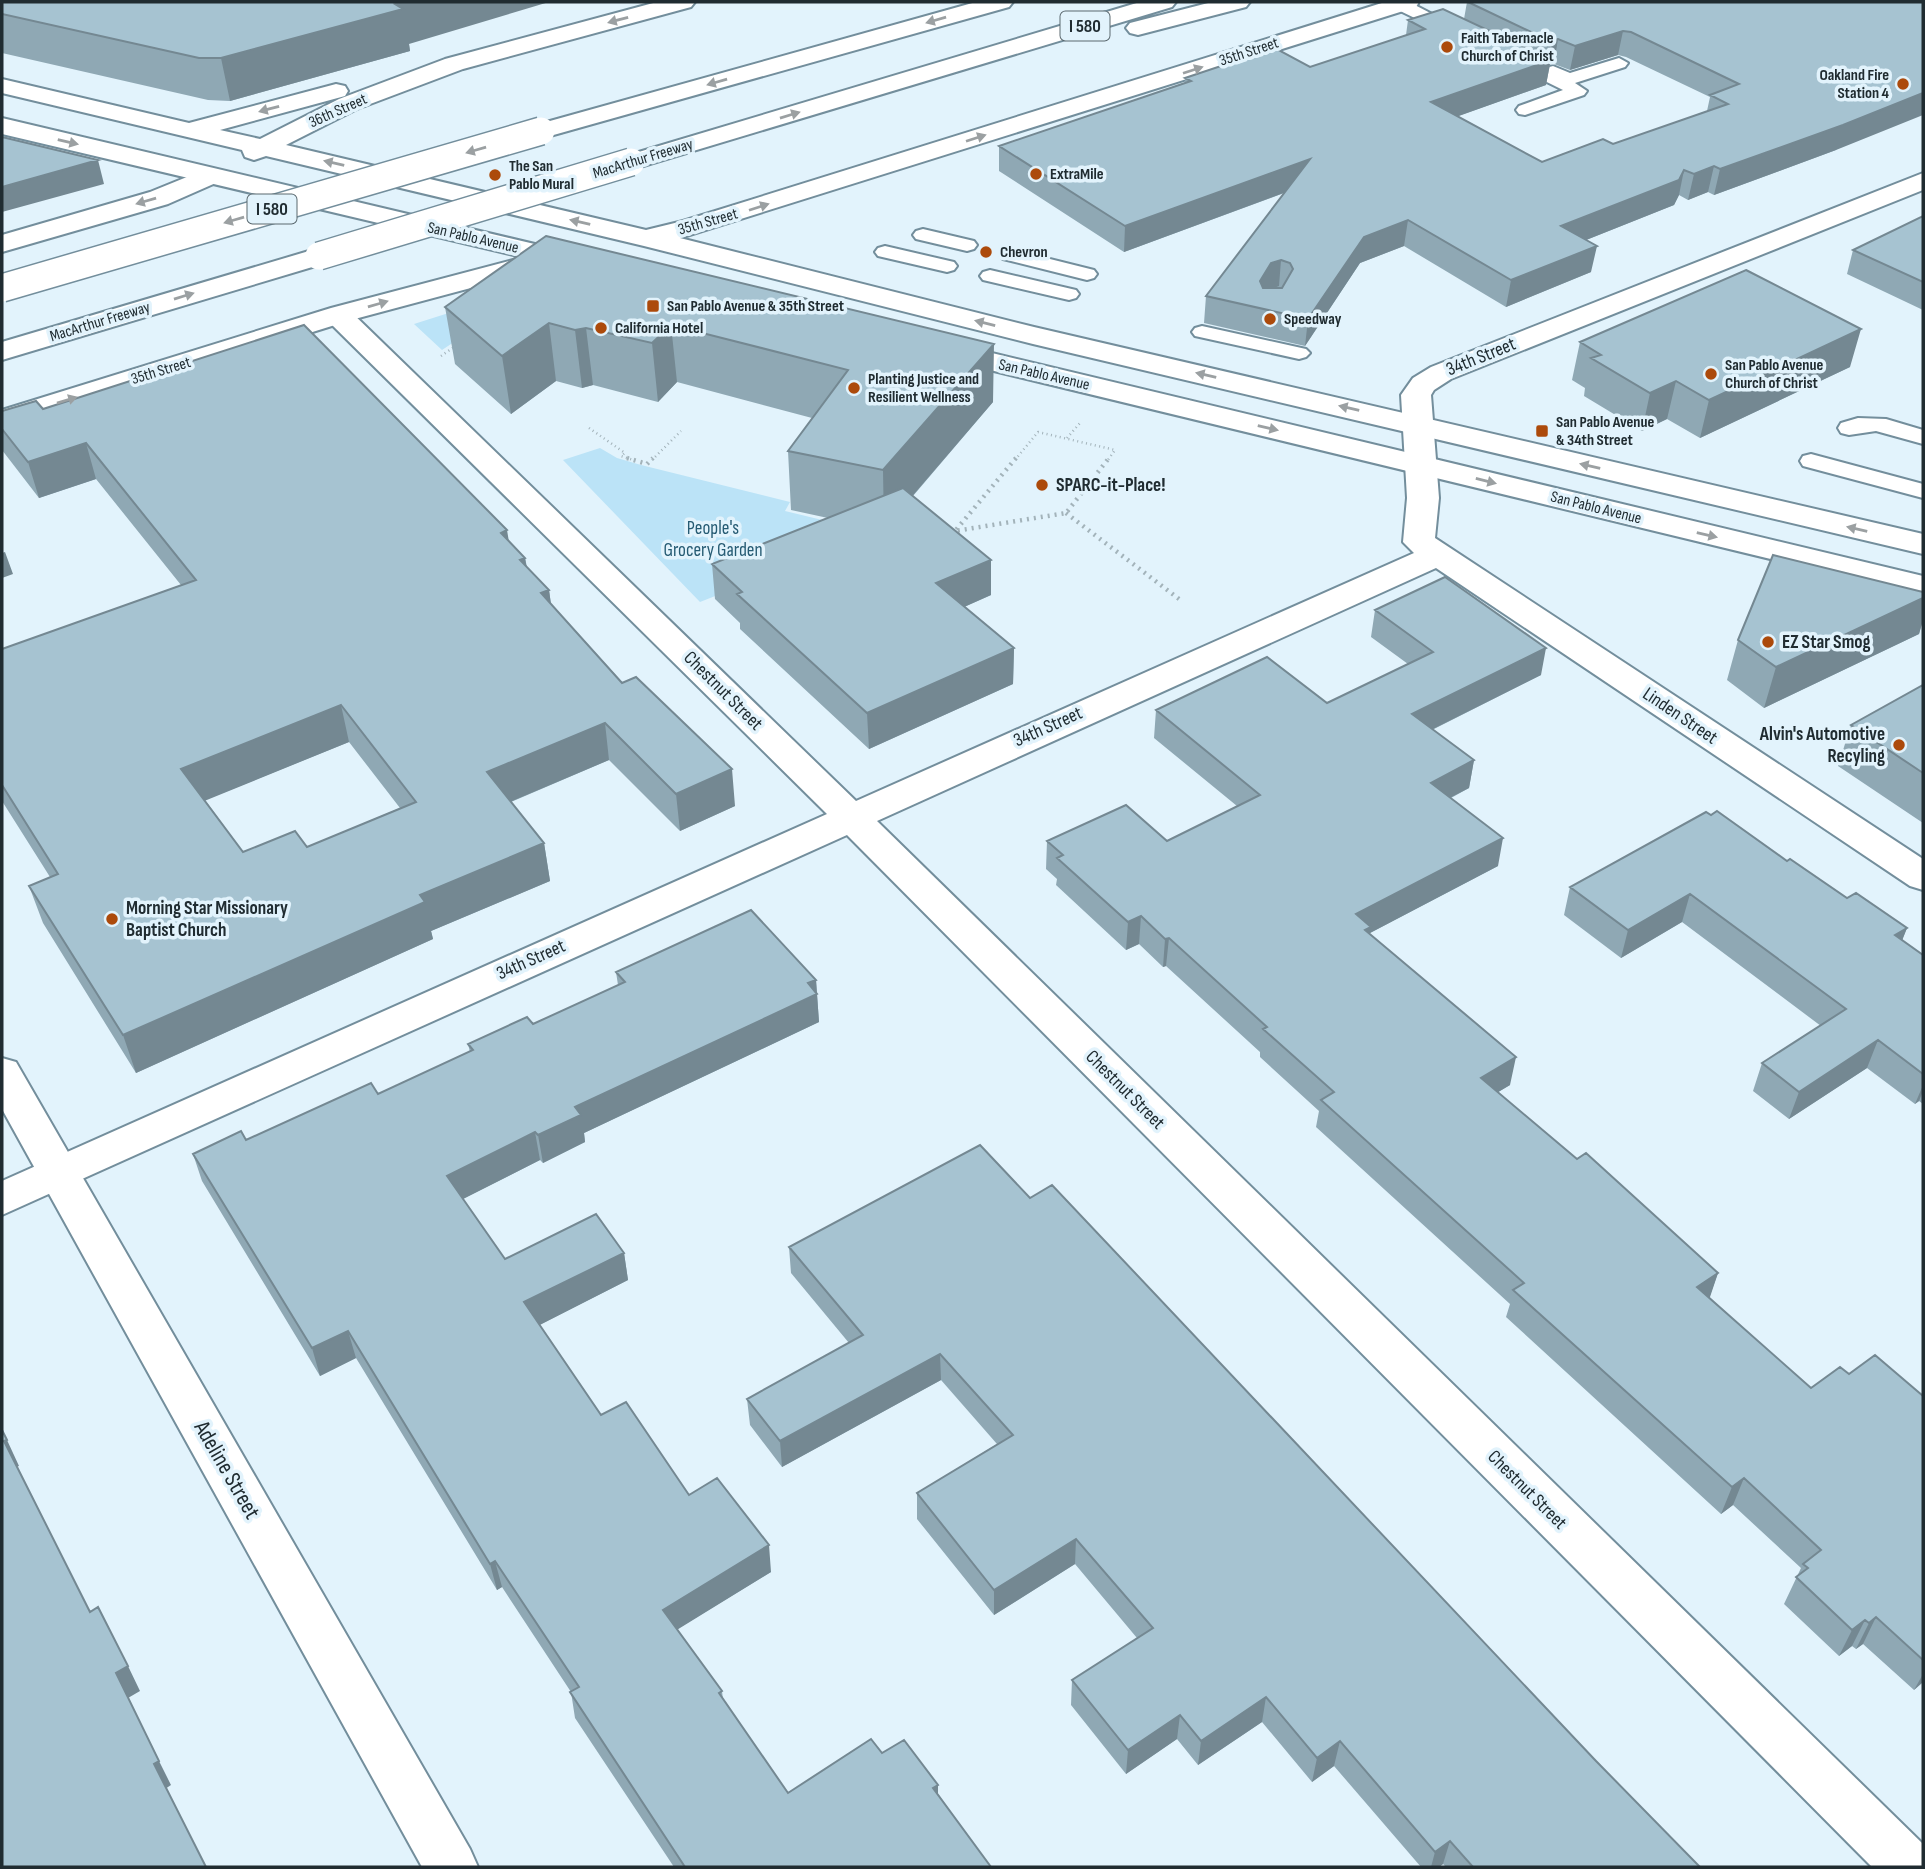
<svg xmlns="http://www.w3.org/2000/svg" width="1925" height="1869" font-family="'Sofia Sans Condensed',sans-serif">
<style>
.green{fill:#bbe3f7}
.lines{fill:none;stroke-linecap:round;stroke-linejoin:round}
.lane-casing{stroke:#738e9c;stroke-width:4}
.street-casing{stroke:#738e9c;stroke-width:4}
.secondary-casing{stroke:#738e9c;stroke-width:4}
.primary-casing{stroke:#738e9c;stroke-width:4}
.highway-casing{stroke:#738e9c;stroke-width:4}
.path-far1{stroke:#a3b3ba;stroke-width:2.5;stroke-dasharray:1 3.5;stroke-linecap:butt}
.path{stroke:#a3b3ba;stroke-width:4.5;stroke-dasharray:2 5;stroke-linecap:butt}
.lane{fill:#fff;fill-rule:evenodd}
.street{fill:#fff;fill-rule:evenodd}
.secondary{fill:#fff;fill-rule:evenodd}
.primary{fill:#fff;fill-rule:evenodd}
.highway{fill:#fff;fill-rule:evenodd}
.highway-bridge-casing{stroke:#738e9c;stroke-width:30;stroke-linecap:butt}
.highway-bridge{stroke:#fff;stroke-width:27}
.wall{fill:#8fa8b4;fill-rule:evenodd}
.shaded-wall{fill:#748892}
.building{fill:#a6c3d1;stroke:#748892;stroke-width:2;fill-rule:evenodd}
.oneway{fill:#9ba0a2}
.poi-dot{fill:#ac4a0b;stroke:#e2f3fc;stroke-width:2.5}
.labels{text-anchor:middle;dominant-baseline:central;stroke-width:7;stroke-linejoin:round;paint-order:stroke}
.far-poi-label{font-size:16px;font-weight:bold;fill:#202c31;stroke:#e2f3fc;text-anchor:start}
.far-street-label{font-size:16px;fill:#202c31;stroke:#e2f3fc}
.shield{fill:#e2f3fc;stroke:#5a686e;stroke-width:2}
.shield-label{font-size:18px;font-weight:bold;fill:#202c31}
.street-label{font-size:19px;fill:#202c31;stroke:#e2f3fc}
.poi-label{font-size:19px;font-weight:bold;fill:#202c31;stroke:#e2f3fc;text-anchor:start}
.park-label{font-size:19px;fill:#265b73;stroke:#e2f3fc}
.near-street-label{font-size:23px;fill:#202c31;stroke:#e2f3fc}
</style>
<rect width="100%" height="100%" fill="#e2f3fc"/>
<!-- green -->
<path class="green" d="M527 288 532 290 442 350 414 324Z
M600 448 617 458 641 465 790 502 785 511 847 526 887 528 700 602 563 460Z"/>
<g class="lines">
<defs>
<path id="lane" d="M1393 2H1409L1467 32 1458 37 1452 36 1394 8Z
M1514 54 1546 68 1553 66 1570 73 1619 58 1628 63 1625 67 1575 83 1587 91 1584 95 1525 115 1519 114 1516 110 1519 106 1563 90 1508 63 1505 59Z
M923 229 974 241 977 245 974 249 967 251 916 239 913 235 916 231Z
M885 246 954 262 957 266 954 270 947 272 878 256 875 252 878 248Z
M1010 249 1094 270 1097 274 1094 278 1087 280 1003 259 1000 255 1003 251Z
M990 270 1076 290 1079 294 1076 298 1069 300 983 280 980 276 983 272Z
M1202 326 1306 349 1310 353 1306 357 1299 359 1195 336 1192 332 1195 328Z
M1858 418 1886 419 1923 430V444L1876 431 1849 435 1841 433 1838 428 1841 423Z
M1811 454 1923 484V498L1803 466 1800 461 1803 456Z"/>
<path id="street" d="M1923 173V190L1451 379 1434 390 1431 395 1439 498 1435 538 1923 859V890L1910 886 1436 568 877 821 1923 1844V1867H1872L847 835 2 1215V1181L827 814 329 322 325 316 329 310 339 307 349 310 856 801 1414 553 1403 542 1407 498 1401 395 1413 378 1431 367Z"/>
<path id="secondary" d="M209 168 218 170 222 176 218 182 168 204 2 252V235L150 192Z
M547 251 557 253 561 259 557 265 351 320 2 429V410L331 308Z
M2 1058 16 1062 470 1849 478 1867H422L2 1109Z"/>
<path id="primary" d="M657 2H695L691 7 463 69 357 109 286 145 646 230 683 221 1385 2H1419L1416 7 680 238 1034 327 1923 534V554L1033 344 644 246 266 156 254 160 245 157 242 150 2 93V79L189 123 336 84 345 86 348 91 345 96 220 130 260 139 339 99 445 59Z
M2 118 577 254 587 256 591 262 587 268 577 270 2 134Z
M942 341 1923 576V596L932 356 928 350 932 344Z"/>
<path id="highway" d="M976 2H1013L1009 7 550 136 541 139 532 136 528 131 532 126Z
M1140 2H1176L1172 7 640 167 631 170 622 167 618 162 622 157Z
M1212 2H1250L1246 7 1138 35 1130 33 1126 28 1130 23Z
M319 248 329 250 333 256 329 262 2 360V342Z"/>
</defs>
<!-- lane casing -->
<use href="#lane" class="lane-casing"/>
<!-- street casing -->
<use href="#street" class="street-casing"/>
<!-- secondary casing -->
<use href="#secondary" class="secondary-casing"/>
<!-- primary casing -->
<use href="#primary" class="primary-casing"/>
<!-- highway casing -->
<use href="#highway" class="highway-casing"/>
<!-- path-far1 -->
<path class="path-far1" d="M441 356 457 345
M589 428 625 453 621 456 633 460
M1067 438 1080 423
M652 460 681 431
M1015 460 1038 432 1115 450 1108 460"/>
<!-- path -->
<path class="path" d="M627 458 647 464 653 458
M1016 458 955 531 1066 513 1109 458
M1066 513 1183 602"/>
<!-- lane -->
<use href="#lane" class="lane"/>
<!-- street -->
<use href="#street" class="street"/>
<!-- secondary -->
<use href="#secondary" class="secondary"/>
<!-- primary -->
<use href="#primary" class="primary"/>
<!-- highway -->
<use href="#highway" class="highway"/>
<defs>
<path id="highway-bridge" d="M319 256 631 162
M2 288 541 131"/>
</defs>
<!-- highway-bridge casing -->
<use href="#highway-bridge" class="highway-bridge-casing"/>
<!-- highway-bridge -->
<use href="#highway-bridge" class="highway-bridge"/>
</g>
<!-- wall -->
<path class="wall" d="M2 2 409 44 410 51 230 101 208 100 2 53Z
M1467 2H1923L1836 150 1714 195 1708 192 1688 200 1679 195 1674 205 1586 240 1591 272 1506 307 1404 246 1360 263 1305 346 1204 323 1206 296 1284 193 1124 252 999 171V146L1185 84V78L1310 67 1406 35 1408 20 1464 19ZM1618 55 1626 57 1710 97 1707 111 1613 144 1542 162 1458 116 1546 85 1550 64H1554L1570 70Z
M1923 216V310L1847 274 1853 250Z
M546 236 993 402 913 496 991 560V595L964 607 1014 648 1013 684 869 749 740 629V623L715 599 712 564 828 518 791 510 788 451 812 418 677 382 658 402 593 385 582 388 556 381 511 414 455 364 445 307Z
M1580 342 1850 367 1700 438 1667 419 1642 431 1584 396 1585 388 1572 380Z
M43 409 509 541 525 558 527 567 549 590 551 604 735 806 680 831 609 760 511 802 544 843 550 881 431 931 433 939 136 1073 43 923 29 886 50 877 2 801V649L181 585 96 479 39 498 2 450V411ZM349 742 400 808 307 847 243 852 205 800Z
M1923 592V620L1919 634 1764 708 1727 680 1738 640Z
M1375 610 1541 675 1432 730 1474 760 1469 788 1451 798 1498 866 1370 933V935L1510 1085 1498 1092 1577 1159 1718 1273 1709 1298 1811 1388 1849 1374 1923 1396V1682L1914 1690 1863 1644 1856 1649 1852 1646 1839 1656 1784 1604 1801 1568 1733 1505 1721 1514 1506 1317 1510 1304 1316 1127 1319 1111 1260 1057V1052L1166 966 1163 967 1139 944 1126 950 1056 885 1057 879 1046 869 1047 841H1167L1237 806 1154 738 1156 710 1327 703 1408 664 1371 637Z
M1923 685V823L1838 766 1851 725Z
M1787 861 1847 898 1907 928 1902 940 1923 955V1104L1919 1101 1915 1104 1867 1068 1789 1119 1753 1091 1762 1063 1821 1026 1682 922 1621 958 1564 915 1570 887Z
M616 972 816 980 819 1022 584 1133 585 1142 543 1163 540 1160 463 1199 505 1259 624 1253 628 1280 539 1325 601 1415 689 1495 771 1572 677 1629 722 1691 723 1700 788 1793 882 1753 938 1794 991 1867H674L575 1718 571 1692 502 1587 497 1590 356 1358 320 1376 202 1181 193 1154 246 1140 378 1094 470 1052 468 1044 533 1024 618 985Z
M1030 1198 1596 1761 1700 1867H1446L1443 1864 1439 1867H1421L1334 1766 1312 1782 1262 1722 1198 1765 1177 1739 1126 1774 1071 1705 1072 1680 1137 1638 1075 1564 994 1615 917 1519V1493L997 1444 941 1380 782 1467 750 1425 747 1399 849 1343 791 1273 789 1247Z"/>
<!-- shaded-wall -->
<path class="shaded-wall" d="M402 2H549L409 44 410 51 230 101 221 58Z
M1623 31 1618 55 1570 70 1575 46Z
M1558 39 1554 64H1550L1546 85 1428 127 1431 102 1547 61 1550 41Z
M1923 93V115L1836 150 1714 195 1720 169Z
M1310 159 1308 184 1124 252 1125 226Z
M98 160 104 184 2 212V187Z
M1714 166 1708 192 1688 200 1694 174Z
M1684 170 1679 195 1674 205 1556 252 1561 226Z
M1408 220 1404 246 1360 263 1305 346 1308 319 1364 237Z
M1597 246 1591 272 1506 307 1511 280Z
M1281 260 1279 286 1269 290 1258 308 1260 281 1271 263Z
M549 323 556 381 511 414 502 356Z
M671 325 677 382 658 402 652 343Z
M586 328 593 385 582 388 575 330Z
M1861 329 1850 367 1700 438 1709 400Z
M994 344 993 402 884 529 883 470Z
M1676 381 1667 419 1642 431 1650 393Z
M86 443 96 479 39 498 28 462Z
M507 530 513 566 501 533Z
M5 552 13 574 2 578V553Z
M525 558 531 594 520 560Z
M991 560V595L937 619 936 583Z
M549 590 554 627 541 593Z
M1923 598V620L1919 634 1764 708 1776 667Z
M1014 648 1013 684 869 749 867 713Z
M1546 648 1541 675 1407 742 1412 714Z
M341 705 349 742 192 806 181 769Z
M605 723 609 760 493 809 487 772Z
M1474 760 1469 788 1426 810 1431 783Z
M732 769 735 806 680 831 676 794Z
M1503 838 1498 866 1370 933 1367 955 1356 914Z
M544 843 550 881 431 931 433 939 136 1073 123 1035 420 895Z
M1690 894 1682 922 1621 958 1628 930Z
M1141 916 1139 944 1126 950 1128 922Z
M1907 928 1896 956 1895 935Z
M1169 938 1166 966 1163 967 1165 939Z
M816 980 819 1022 584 1133 585 1142 543 1163 538 1135 575 1107Z
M1878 1040 1867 1068 1789 1119 1799 1092Z
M1516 1057 1510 1085 1475 1106 1481 1078Z
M1923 1085V1091L1919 1101 1915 1104Z
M535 1132 540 1160 453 1204 447 1176Z
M624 1253 628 1280 530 1330 524 1302Z
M1718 1273 1709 1300 1697 1287Z
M348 1331 356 1358 320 1376 312 1348Z
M940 1354 941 1380 782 1467 780 1441Z
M7 1440 19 1466 16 1467 4 1441Z
M1744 1478 1733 1505 1721 1514 1732 1487Z
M1076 1539 1075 1564 994 1615V1590Z
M769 1545 771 1572 667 1636 663 1610Z
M495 1561 502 1587 497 1590 490 1564Z
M1876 1617 1863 1644 1856 1649 1869 1623Z
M1865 1620 1852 1646 1839 1656 1852 1630Z
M128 1666 140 1691 128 1698 116 1673Z
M1923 1674V1682L1914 1690Z
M1266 1697 1262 1722 1198 1765 1201 1741Z
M1180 1715 1177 1739 1126 1774 1128 1750Z
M1340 1741 1334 1766 1312 1782 1317 1758Z
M159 1761 171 1785 165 1789 154 1764Z
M938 1785V1810L933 1788Z
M1450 1841 1443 1864 1439 1867H1431L1435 1852Z"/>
<!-- building -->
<path class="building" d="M2 2H402L395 4 403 9 221 58H199L2 14Z
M1468 2H1923V93L1843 125 1720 169 1714 166 1694 174 1684 170 1679 180 1561 226 1597 246 1511 280 1408 220 1364 237 1308 319 1206 296 1310 159 1125 226 999 146 1191 81 1185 78 1275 48 1310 67 1425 29 1408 20 1443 9 1551 60 1431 102 1542 162 1603 139 1613 144 1728 104 1710 95 1739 84 1631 32 1623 31 1575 46 1558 39 1550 41ZM1281 260 1290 263 1293 269 1282 288H1263L1260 281 1271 263Z
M2 137 98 160 2 187Z
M1923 216V282L1853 250Z
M546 236 994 344 883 470 788 451 848 370 671 325 652 343 586 328 575 330 549 323 502 356 445 307Z
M1746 270 1861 329 1709 400 1676 381 1650 393 1591 358 1601 355 1580 342Z
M304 325 507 530 501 533 525 558 520 560 549 590 541 593 622 683 636 677 732 769 676 794 605 723 487 772 544 843 420 895 425 902 123 1035 29 886 58 874 2 785V649L196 580 86 443 28 462 2 429V411L36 401 43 409ZM341 705 416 802 307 847 295 831 243 852 181 769Z
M903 488 991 560 936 583 1014 648 867 713 737 594 742 592 712 564Z
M1773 555 1923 592V598L1776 667 1738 640Z
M1445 577 1546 648 1412 714 1474 760 1431 783 1503 838 1356 914 1371 927 1365 930 1516 1057 1481 1078 1577 1159 1586 1153 1718 1273 1697 1287 1811 1388 1840 1367 1849 1374 1875 1355 1923 1396V1660L1876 1617 1869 1623 1865 1620 1852 1630 1796 1577 1808 1568 1803 1564 1821 1550 1744 1478 1732 1487 1513 1290 1524 1283 1321 1100 1334 1092 1263 1029 1267 1027 1169 938 1165 939 1141 916 1128 922 1057 858 1063 855 1047 841 1126 805 1167 841 1260 795 1156 710 1267 657 1327 703 1433 652 1375 610Z
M1923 685V773L1851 725Z
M1717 811 1787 861 1790 859 1847 898 1856 893 1907 928 1895 935 1923 955V1074L1878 1040 1799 1092 1762 1063 1846 1009 1690 894 1628 930 1570 887 1706 812 1711 815Z
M751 910 816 980 808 983 817 994 575 1107 581 1115 538 1135 535 1132 447 1176 505 1259 596 1214 624 1253 524 1302 601 1415 626 1402 689 1495 717 1478 769 1545 663 1610 722 1691 719 1693 788 1793 871 1739 882 1753 904 1740 938 1785 933 1788 991 1867H685L570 1692 579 1687 495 1561 490 1564 348 1331 312 1348 193 1154 241 1131 246 1140 371 1083 378 1094 473 1050 468 1044 527 1017 533 1024 625 982 616 972Z
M980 1145 1030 1198 1052 1185 1596 1761 1700 1867H1473L1450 1841 1435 1852 1340 1741 1317 1758 1266 1697 1201 1741 1180 1715 1128 1750 1072 1680 1153 1628 1076 1539 994 1590 917 1493 1013 1435 940 1354 780 1441 747 1399 863 1335 789 1247Z
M2 1430 7 1440 4 1441 90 1612 98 1607 128 1666 116 1673 159 1761 154 1764 206 1867H2Z"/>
<!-- one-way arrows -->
<defs><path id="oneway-solid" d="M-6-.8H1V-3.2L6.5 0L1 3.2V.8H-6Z" transform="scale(1.75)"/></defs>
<g class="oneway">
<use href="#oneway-solid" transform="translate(618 20) rotate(165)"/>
<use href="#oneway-solid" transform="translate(936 20) rotate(164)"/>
<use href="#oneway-solid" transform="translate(1193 70) rotate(-18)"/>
<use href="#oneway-solid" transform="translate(717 82) rotate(164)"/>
<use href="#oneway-solid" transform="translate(269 109) rotate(165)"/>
<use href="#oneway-solid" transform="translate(790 115) rotate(-17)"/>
<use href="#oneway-solid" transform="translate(976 138) rotate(-18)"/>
<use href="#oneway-solid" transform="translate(68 142) rotate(13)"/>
<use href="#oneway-solid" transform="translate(476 150) rotate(164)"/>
<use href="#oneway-solid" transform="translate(334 163) rotate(-167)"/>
<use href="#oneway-solid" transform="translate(146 201) rotate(164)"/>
<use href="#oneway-solid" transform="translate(759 207) rotate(-18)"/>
<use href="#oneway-solid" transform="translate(234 220) rotate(164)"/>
<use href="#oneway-solid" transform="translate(580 222) rotate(-167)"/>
<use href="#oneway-solid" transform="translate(184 296) rotate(-17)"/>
<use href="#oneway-solid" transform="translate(378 304) rotate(-16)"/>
<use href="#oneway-solid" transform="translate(985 323) rotate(-166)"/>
<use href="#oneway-solid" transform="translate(1206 375) rotate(-167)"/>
<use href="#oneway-solid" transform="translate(67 400) rotate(-17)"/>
<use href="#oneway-solid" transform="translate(1349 408) rotate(-167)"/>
<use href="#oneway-solid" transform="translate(1268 428) rotate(13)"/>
<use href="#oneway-solid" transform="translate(1590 466) rotate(-167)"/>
<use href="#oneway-solid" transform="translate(1486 481) rotate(14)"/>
<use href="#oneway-solid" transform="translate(1857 529) rotate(-167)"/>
<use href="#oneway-solid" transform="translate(1707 535) rotate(13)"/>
</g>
<!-- markers -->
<g class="poi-dot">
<circle cx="1447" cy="47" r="7"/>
<circle cx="1903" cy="84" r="7"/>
<circle cx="1036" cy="174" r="7"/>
<circle cx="495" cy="175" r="7"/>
<circle cx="986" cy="252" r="7"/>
<rect x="646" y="299" width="14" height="14" rx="3.5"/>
<circle cx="1270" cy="319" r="7"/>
<circle cx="601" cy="328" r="7"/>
<circle cx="1711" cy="374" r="7"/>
<circle cx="854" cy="388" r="7"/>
<rect x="1535" y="424" width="14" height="14" rx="3.5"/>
<circle cx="1042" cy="485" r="7"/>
<circle cx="1768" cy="642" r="7"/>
<circle cx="1899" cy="745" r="7"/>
<circle cx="112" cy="919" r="7"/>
</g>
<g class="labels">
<!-- far-poi labels -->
<g class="far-poi-label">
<text x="1461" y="38">Faith Tabernacle<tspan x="1461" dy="18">Church of Christ</tspan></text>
<text x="1889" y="75" text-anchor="end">Oakland Fire<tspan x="1889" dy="18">Station 4</tspan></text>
<text x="509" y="166">The San<tspan x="509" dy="18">Pablo Mural</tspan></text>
<text x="1050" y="174">ExtraMile</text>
<text x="1000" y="252">Chevron</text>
<text x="667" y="306">San Pablo Avenue &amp; 35th Street</text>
<text x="1284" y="319">Speedway</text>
<text x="615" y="328">California Hotel</text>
<text x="1725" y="365">San Pablo Avenue<tspan x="1725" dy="18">Church of Christ</tspan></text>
<text x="868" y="379">Planting Justice and<tspan x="868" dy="18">Resilient Wellness</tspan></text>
<text x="1556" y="422">San Pablo Avenue<tspan x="1556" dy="18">&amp; 34th Street</tspan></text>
</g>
<!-- far-street labels -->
<g class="far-street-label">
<text transform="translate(1249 52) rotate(-18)">35th Street</text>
<text transform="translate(338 111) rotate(-24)">36th Street</text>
<text transform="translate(643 159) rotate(-17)">MacArthur Freeway</text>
<text transform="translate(708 222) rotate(-16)">35th Street</text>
<text transform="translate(473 238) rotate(13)">San Pablo Avenue</text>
<text transform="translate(100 322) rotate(-17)">MacArthur Freeway</text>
<text transform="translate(161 371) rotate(-17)">35th Street</text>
<text transform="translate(1044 375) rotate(13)">San Pablo Avenue</text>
<text transform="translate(1596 508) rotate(14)">San Pablo Avenue</text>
</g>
<!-- shield labels -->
<g class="shield">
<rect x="1060.5" y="11.5" width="49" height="29" rx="5"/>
<rect x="247.5" y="194.5" width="49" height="29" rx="5"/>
</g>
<g class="shield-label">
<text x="1085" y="26">I 580</text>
<text x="272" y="209">I 580</text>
</g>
<!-- street labels -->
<g class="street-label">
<text transform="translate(1481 357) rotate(-22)">34th Street</text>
<text transform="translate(723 691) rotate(45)">Chestnut Street</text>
<text transform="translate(1680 716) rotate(34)">Linden Street</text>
<text transform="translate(1048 727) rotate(-24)">34th Street</text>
<text transform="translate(531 960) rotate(-24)">34th Street</text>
<text transform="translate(1125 1090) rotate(45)">Chestnut Street</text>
<text transform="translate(1527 1490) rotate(45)">Chestnut Street</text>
</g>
<!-- poi labels -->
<g class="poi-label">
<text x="1056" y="485">SPARC-it-Place!</text>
<text x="1782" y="642">EZ Star Smog</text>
<text x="1885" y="734" text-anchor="end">Alvin's Automotive<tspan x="1885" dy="22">Recyling</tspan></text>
<text x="126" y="908">Morning Star Missionary<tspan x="126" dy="22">Baptist Church</tspan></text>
</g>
<!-- park labels -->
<g class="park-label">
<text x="713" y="528">People's<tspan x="713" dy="22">Grocery Garden</tspan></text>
</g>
<!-- near-street labels -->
<g class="near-street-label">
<text transform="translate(227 1470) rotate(60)">Adeline Street</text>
</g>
</g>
<!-- border -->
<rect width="1925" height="1869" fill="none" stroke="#202c31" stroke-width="7"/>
</svg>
